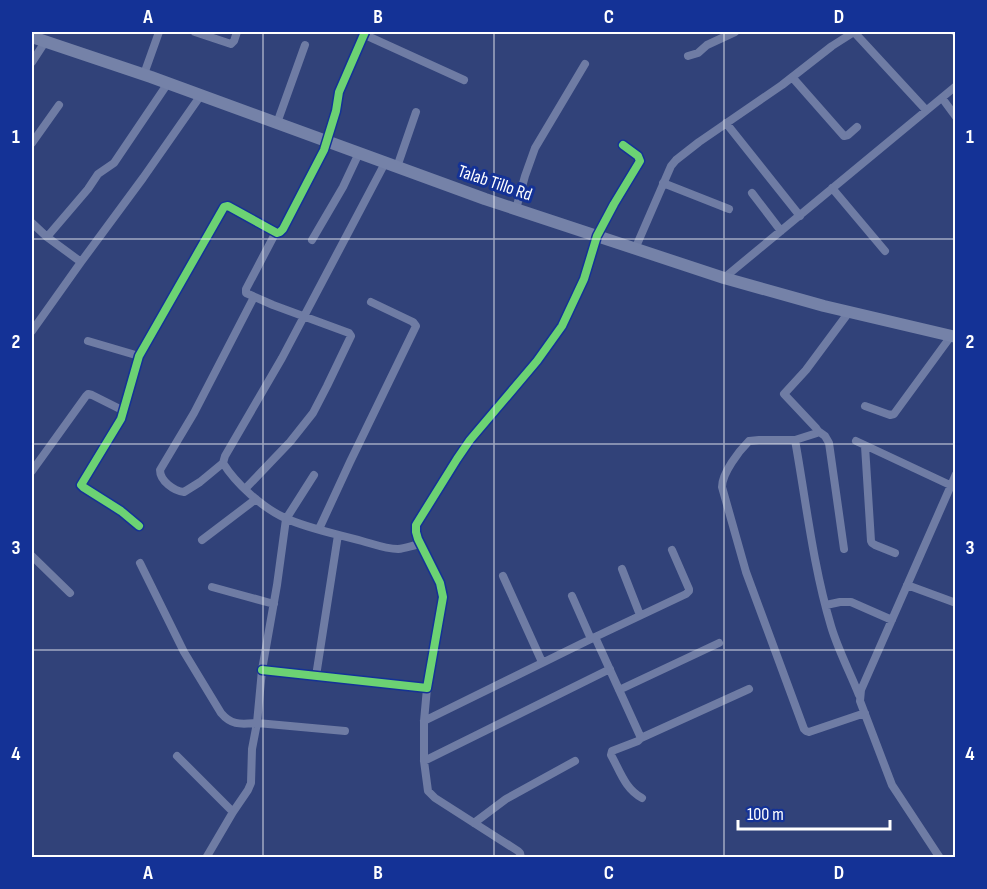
<svg xmlns="http://www.w3.org/2000/svg" width="987" height="889" font-family="'Sofia Sans Condensed',sans-serif">
<style>
.lines{fill:none;stroke-linecap:round;stroke-linejoin:round}
.minor{stroke:#6f7ca4;stroke-width:8}
.secondary{stroke:#7582a8;stroke-width:12}
.cycleway-casing{stroke:#143296;stroke-width:11}
.cycleway{stroke:#6cd273;stroke-width:8}
.grid{fill:none;stroke:#fff;stroke-width:1.5;stroke-opacity:0.55}
.labels{text-anchor:middle;dominant-baseline:central;stroke-width:6;stroke-linejoin:round;paint-order:stroke}
.street-label{font-size:18px;fill:#fff;stroke:#143296}
.neatline{fill:none;stroke:#fff;stroke-width:2}
.grid-label{font-size:20px;text-anchor:middle;font-weight:bold;fill:#fff}
</style>
<rect width="100%" height="100%" fill="#314279"/>
<g class="lines">
<!-- minor -->
<path class="minor" d="M195 32 231 44 234 41 237 32
M854 32 926 110
M955 32 956 33
M363 34 464 80
M688 56 698 53 707 45 735 32
M32 62 45 42
M144 74 159 32
M792 77 844 136 848 135 857 127
M942 98 956 117
M277 123 305 45
M726 123 800 216
M32 143 59 105
M385 163 282 358 225 456 223 463C236 484 263 508 285 518 309 529 337 534 362 541 373 544 386 549 398 549 406 548 414 545 421 544
M397 167 416 112
M663 183 729 209
M832 188 885 251
M752 193 781 231
M516 209 525 176 535 148 585 64
M32 223 47 237 81 262
M47 237 88 189 98 174 114 163 168 83
M312 240 343 187 359 153
M635 249 671 166 676 160 699 142 782 85 832 46 854 32
M724 278 956 86
M849 312 806 370 784 394 816 428 818 431 817 433 795 440H759L749 441C739 451 722 473 722 487L746 572 804 729 806 731 809 732 865 713
M32 331 81 262 143 178 201 95
M88 341 139 356
M865 406 890 415 894 414 951 336
M818 431 825 436 829 443 844 549
M795 440C806 501 813 566 831 626 838 650 850 672 859 695
M856 441 950 485
M865 446 871 541 872 543 875 545 895 553
M223 463 200 482 184 492C174 491 160 481 160 470L194 413 254 297
M32 471 86 396 88 394 92 395 124 411
M245 489 290 442 313 413 327 386 351 336 349 333 273 305 246 293V289L276 232
M139 526 121 511 83 487 81 485 121 419 139 356 224 207 228 206 277 233 280 232 283 229 324 150 336 111 339 92 365 32
M319 529 350 462 416 326 413 322 371 302
M202 540 256 499
M32 556 70 593
M140 563 184 652 221 713C232 726 241 724 257 723L345 731
M622 569 640 615
M503 576 542 662
M907 585 956 603
M212 587 274 604
M572 596 591 639
M826 605 840 602H851L892 620
M595 637 641 738 638 741 612 751 611 755C620 771 625 789 642 798
M262 670 427 688 443 597 440 583 418 539 416 532V525L457 459 470 440 537 361 562 326 584 279 597 236 614 204 640 161 638 156 623 145
M316 676 338 535
M427 688 424 721V761L428 791 435 798 518 851 520 853 521 858
M619 690 719 643
M424 721 595 637 686 594 689 591V589L672 550
M641 738 749 689
M177 756 233 812
M424 761 610 669
M474 823 506 799 575 761
M206 858 233 812 248 790 251 783 252 749 257 723 262 670 277 585 286 519 314 475
M940 858 892 785 860 701 861 690 956 474"/>
<!-- secondary -->
<path class="secondary" d="M32 37 151 77 485 199 724 278 824 306 956 337"/>
<defs>
<path id="cycleway" d="M139 526 121 511 83 487 81 485 121 419 139 356 224 207 228 206 277 233 280 232 283 229 324 150 336 111 339 92 365 32
M262 670 427 688 443 597 440 583 418 539 416 532V525L457 459 470 440 537 361 562 326 584 279 597 236 614 204 640 161 638 156 623 145"/>
</defs>
<!-- cycleway casing -->
<use href="#cycleway" class="cycleway-casing"/>
<!-- cycleway -->
<use href="#cycleway" class="cycleway"/>
</g>
<!-- grid -->
<path class="grid" d="M263 32V858M494 32V858M724 32V858M32 239H956M32 444H956M32 650H956"/>
<g class="labels">
<!-- street labels -->
<g class="street-label">
<text transform="translate(495 183) rotate(19)">Talab Tillo Rd</text>
</g>
</g>
<!-- border -->
<rect width="987" height="889" fill="none" stroke="#143296" stroke-width="66"/>
<!-- scale -->
<path d="M738 820v9h152v-9" fill="none" stroke="#ffffff" stroke-width="3"/>
<text x="747" y="820" font-size="18" fill="#ffffff" stroke="#143296" stroke-width="4.5" paint-order="stroke">100 m</text>
<rect x="33" y="33" width="921" height="823" class="neatline"/>
<g class="grid-label">
<text x="148" y="23">A</text>
<text x="378" y="23">B</text>
<text x="609" y="23">C</text>
<text x="839" y="23">D</text>
<text x="16" y="143">1</text>
<text x="970" y="143">1</text>
<text x="16" y="348">2</text>
<text x="970" y="348">2</text>
<text x="16" y="554">3</text>
<text x="970" y="554">3</text>
<text x="16" y="760">4</text>
<text x="970" y="760">4</text>
<text x="148" y="879">A</text>
<text x="378" y="879">B</text>
<text x="609" y="879">C</text>
<text x="839" y="879">D</text>
</g>
</svg>
